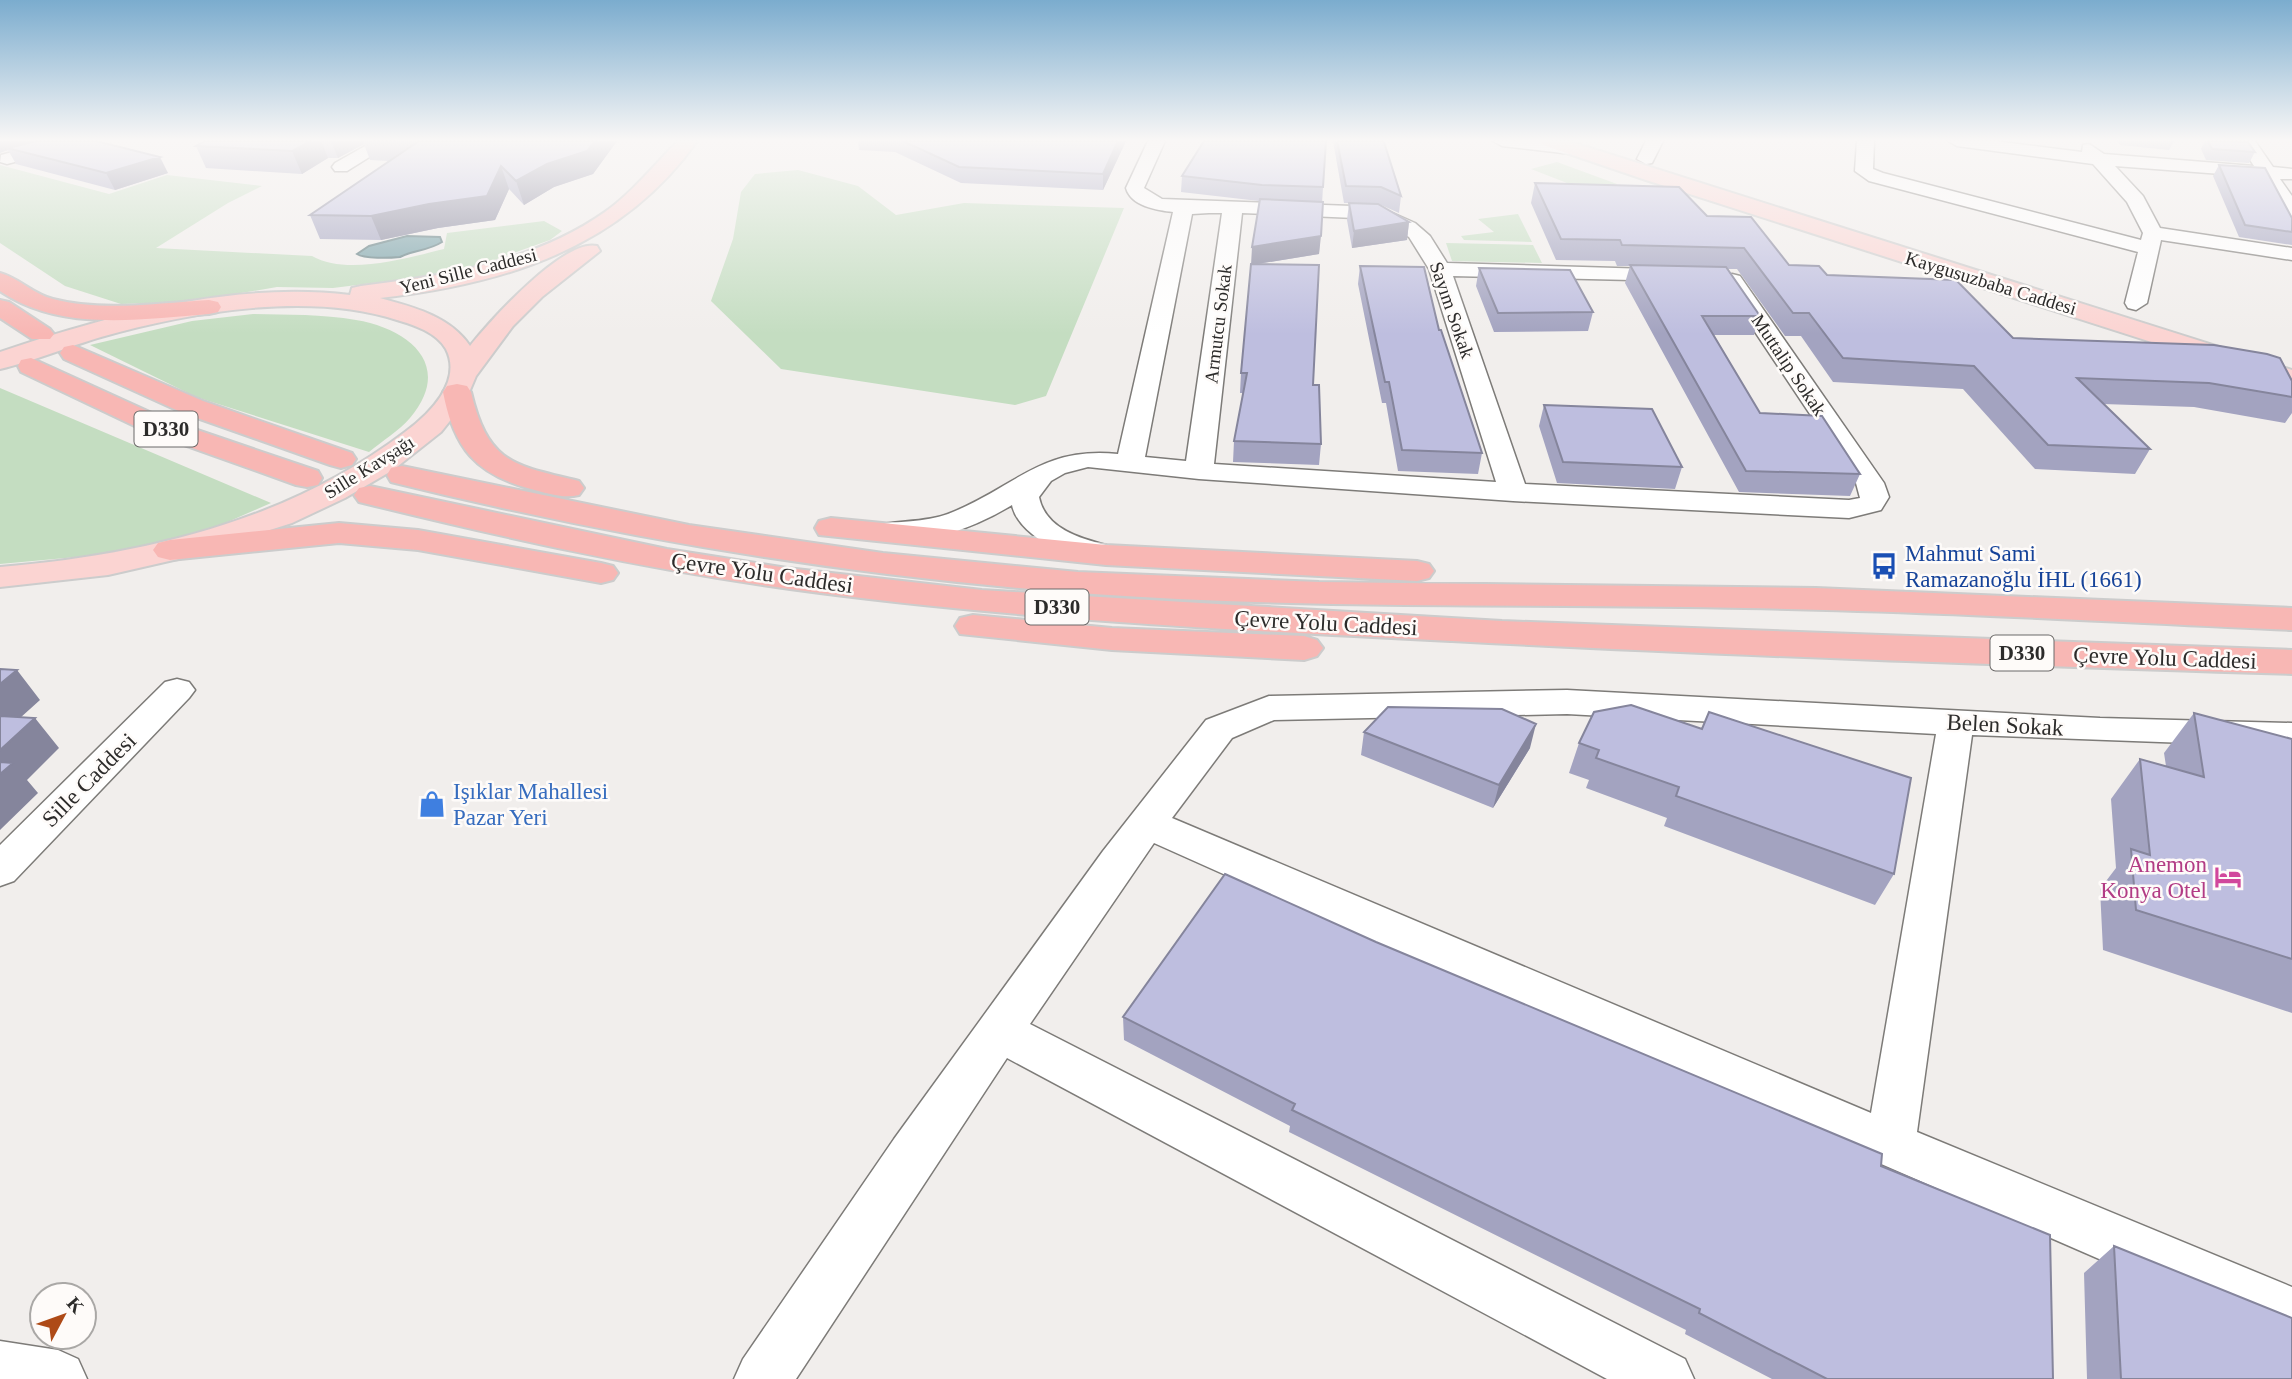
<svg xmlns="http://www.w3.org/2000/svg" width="2292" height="1379" font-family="Georgia,serif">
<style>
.green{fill:#c4ddc1}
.water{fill:#78a1a8;stroke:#617e82;stroke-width:2}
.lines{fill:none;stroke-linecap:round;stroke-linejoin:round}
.minor-casing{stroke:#7d7b78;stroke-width:3}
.major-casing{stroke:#ccc;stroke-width:4}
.highway-casing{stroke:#ccc;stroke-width:4}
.minor{fill:#fff;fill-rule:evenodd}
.major{fill:#fbd4d2;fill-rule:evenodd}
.highway{fill:#f8b7b4;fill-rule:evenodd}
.wall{fill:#a3a3c0}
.shaded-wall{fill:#85859c}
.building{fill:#bebedf;stroke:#85859c;stroke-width:2}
.labels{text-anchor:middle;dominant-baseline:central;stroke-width:5;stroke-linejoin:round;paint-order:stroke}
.far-street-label{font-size:19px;fill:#2c2b2a;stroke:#fefbf9}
.shield{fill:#fefbf9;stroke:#6b6968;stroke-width:2}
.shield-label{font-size:21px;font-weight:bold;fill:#2c2b2a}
.transit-label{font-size:23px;fill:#164399;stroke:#fefbf9;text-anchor:start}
.street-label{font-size:23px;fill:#2c2b2a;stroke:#fefbf9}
.shop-label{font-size:23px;fill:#366cbe;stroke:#fefbf9;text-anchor:start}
.hotel-label{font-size:23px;fill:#b23c85;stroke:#fefbf9;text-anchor:end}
</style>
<rect width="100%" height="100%" fill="#f1eeec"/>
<!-- green -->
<path class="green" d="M1557 162 1617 184 1590 192 1531 169Z
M0 165 109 194 167 175 262 186 228 203 156 248 312 256C347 276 407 258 444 249L447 233 544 221 562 231 550 240 483 264 413 278 333 288 277 287 188 302 121 304 65 286 0 243Z
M798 170 858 186 896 215 964 203 1124 208 1046 396 1015 405 781 369 711 301 733 239 741 192 755 174Z
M1518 214 1532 242 1464 240 1461 236 1494 232 1478 219Z
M1446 243 1533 245 1542 263 1452 261Z
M253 314C287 315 322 314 356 320 410 329 454 366 410 418 399 431 382 441 369 452L196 397 90 345 192 321Z
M0 388 271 503 214 528 109 554 0 564Z"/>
<!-- water -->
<path class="water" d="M407 236 440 237 442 242C428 251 413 250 400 257 390 258 364 259 357 254L369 246Z"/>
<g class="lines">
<defs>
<path id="minor" d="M55 141H83L80 145 7 164 0 162 1 155Z
M374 141H395L347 171H335L332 167 335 163Z
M1148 141H1165L1144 188 1162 199 1379 207 1415 223 1430 236 1447 263 1683 270 1686 275 1675 281 1453 276 1525 484 1849 500 1860 498 1856 483 1721 281 1732 274 1740 276 1884 483 1889 497 1881 510 1849 518 1513 501 1199 479 1088 467 1065 473 1051 481 1039 497C1046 532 1087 540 1117 548L1121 555 1117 562C1086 569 1018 539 1012 505 974 528 918 550 873 538L869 532 873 526C898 520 924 523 948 514 1015 488 1040 446 1118 454L1173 212C1156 210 1131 206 1126 188ZM1209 213H1222L1186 461 1145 457 1192 214ZM1242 213 1377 219 1409 237 1429 269 1496 482 1214 464Z
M1493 141C1512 140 1568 137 1580 149L1571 154 1502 146Z
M1646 141H1663L1652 163 1646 164 1637 159Z
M1857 141H1874L1873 169 1883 173 2141 240 2143 233 2127 202 2093 164 1957 146 1948 141H1994L2082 152 2083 145 2089 144 2104 154 2254 166 2238 141H2255L2273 167 2292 169V179H2280L2292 196V217L2285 215 2261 177 2115 166 2143 196 2160 228 2292 248V260L2161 240 2147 303 2136 310 2128 308 2125 303 2138 252 1869 181 1855 171Z
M177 679 189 682 195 690 189 698 14 881 0 886V845L165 682Z
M1567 690 2100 718 2292 723V747L1972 735 1917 1132 2292 1287V1343L1539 1015 1154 843 1030 1024 1685 1359 1694 1379H1607L1007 1058 796 1379H734L743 1359 894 1139 1103 851 1206 720 1269 696ZM1567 714 1936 734 1871 1113 1172 818 1232 738 1274 720Z
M0 1341 58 1350 78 1359 87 1379H0Z"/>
<path id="major" d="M678 141H697C621 248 505 284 380 298 413 307 450 316 470 346 490 321 564 238 597 246L600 251 542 297 513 326 476 376 465 402 441 432 393 470 345 498 292 523 178 559 108 575 0 587V567C144 555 288 521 405 432 428 415 463 382 446 349 436 332 414 325 397 320 309 291 189 312 101 337 67 347 34 361 0 369V352C109 315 233 281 350 295L352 288 361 286C445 276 534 262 605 212 633 192 654 165 678 141Z
M1541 141H1568L2292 370V387L1646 180 1543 145Z"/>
<path id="highway" d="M0 273C19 278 33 294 53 299 103 312 158 303 209 300L218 302 221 307 218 312 209 314C141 319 63 332 3 293L0 291Z
M0 300 9 302 50 329 54 334 50 339H32L0 318Z
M73 345 203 401 352 453 356 459 352 465 341 468 330 465 183 413 64 359 60 353 64 347Z
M31 358 165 419 318 471 322 478 318 485 307 487 296 485 145 431 21 372 18 366 21 360Z
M457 384 467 386 471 392C488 464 514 465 579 481L584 488 579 495C563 499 547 493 531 489 475 474 454 448 443 392L447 386Z
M402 466 689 525 883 553 1078 572 1319 582 1816 588 2292 608V630C2110 622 1927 611 1745 608 1556 604 1367 608 1178 599 913 586 649 546 391 482L387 475 391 468Z
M370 486 667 549 787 568 982 590 1502 621 2292 650V674C2012 665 1732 656 1452 641 1231 630 1009 619 790 589 644 569 501 537 359 502L354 495 359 488Z
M831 518 1106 545 1417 561 1429 564 1434 571 1429 578 1417 581 1106 565 819 535 815 528 819 521Z
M339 523 418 530 601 563 613 566 618 573 613 580 601 583 418 550 339 543 170 560 158 557 153 550 158 543 170 540Z
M973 615 1112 628 1304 636 1317 640 1323 648 1317 656 1304 660 1112 650 960 634 955 626 960 618Z"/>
</defs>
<!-- minor casing -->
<use href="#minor" class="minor-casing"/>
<!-- major casing -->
<use href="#major" class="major-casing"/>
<!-- highway casing -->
<use href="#highway" class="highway-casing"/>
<!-- minor -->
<use href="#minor" class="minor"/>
<!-- major -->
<use href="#major" class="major"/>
<!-- highway -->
<use href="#highway" class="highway"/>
</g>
<!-- wall -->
<path class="wall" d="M0 141 168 173 115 190 16 164 8 150 0 152Z
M205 141H617L593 174 554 187 524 205 509 189 495 220 438 228 381 240 320 239 310 215 389 161 370 160 364 144 338 158H328L302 174 206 168 196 146Z
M858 141H1126L1103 190 961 183 895 152 859 150Z
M1333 141H1383L1401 196 1399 213 1379 204 1409 222 1407 240 1352 248 1347 220 1349 203H1344Z
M2117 141H2174L2169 150 2120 145Z
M2205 141H2237L2255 152 2249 163 2206 160 2201 149Z
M2219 165 2292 218V245L2239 237 2213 176Z
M1182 176 1323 187 1319 254 1257 264 1313 385 1321 444 1319 465 1233 462 1234 441 1243 393H1240L1241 373 1259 201 1181 192Z
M1535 183 1707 216 1789 265 1827 275 2013 338 2292 381V413L2285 423 2194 407 2103 404 2150 449 2135 474 2035 469 1963 389 1833 382 1801 336H1785L1737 269H1728L1760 316 1754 335H1714L1760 413 1860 474 1850 496 1739 492 1625 283 1630 266H1617L1615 261 1556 260 1531 203Z
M1360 266 1439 330 1482 453 1478 474 1398 471 1386 403H1382L1358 284Z
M1479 268 1593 312 1588 331 1494 332 1476 286Z
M1544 405 1682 467 1675 489 1557 483 1539 426Z
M1594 712 1894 874 1875 905 1664 826 1667 818 1586 788 1589 780 1569 773 1579 743Z
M2194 713 2292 739V1013L2103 950 2100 889 2116 868 2111 799 2140 759 2166 766 2164 753Z
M1364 732 1530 748 1493 808 1361 755Z
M1123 1017 1881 1166 2053 1379H1772L1685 1334 1686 1330 1289 1132 1290 1126 1124 1040Z
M2114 1246 2292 1379H2087L2084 1273Z"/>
<!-- shaded-wall -->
<path class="shaded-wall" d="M0 141H44L7 148 8 150 0 153Z
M310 141H321L328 158 302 174 292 151Z
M331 141H362L364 144 338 158Z
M595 141H617L593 174 554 187 524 205 516 181 547 164Z
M1118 141H1126L1103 190V174Z
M160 157 168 173 115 190 106 173Z
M501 166 509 189 495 220 438 228 381 240 371 216Z
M1409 222 1407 240 1352 248 1354 231Z
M1321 236 1319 254 1251 265 1252 247Z
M17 670 40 700 0 736V684Z
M35 718 59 748 27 780 38 793 0 830V750Z
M1536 724 1530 748 1493 808 1499 785Z"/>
<!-- building -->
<path class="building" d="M37 141H96L160 157 106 173 7 148Z
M205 141H310L292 151 196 146Z
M419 141H595L587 151 547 164 516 181 501 166 487 196 429 204 371 216 310 215Z
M903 141H1118L1103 174 959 167Z
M1204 141H1326L1323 187 1262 185 1182 176Z
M1337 141H1383L1384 142 1401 196 1381 187 1346 186Z
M2208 141 2248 142 2255 152 2212 149Z
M2219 165 2265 168 2292 218V232L2245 225Z
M1535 183 1679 187 1707 216 1751 217 1789 265 1819 266 1827 275 1956 280 2013 338 2214 345 2267 354 2280 358 2292 381V397L2209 383 2077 378 2150 449 2048 445 1974 366 1843 358 1809 313H1793L1744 248 1622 245 1620 240 1561 239Z
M1260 199 1323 202 1321 236 1252 247Z
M1349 203 1378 204 1409 222 1354 231Z
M1251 264 1319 265 1313 385H1319L1321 444 1234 441 1247 373H1241Z
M1630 265 1726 267 1760 316H1702L1760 413 1822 416 1860 474 1746 471Z
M1360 266 1424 267 1439 330H1441L1482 453 1402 450 1389 382H1385Z
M1479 268 1570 270 1593 312 1498 313Z
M1544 405 1652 409 1682 467 1563 462Z
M0 669 17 670 0 684Z
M1631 705 1702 729 1709 712 1911 778 1894 874 1676 796 1679 787 1596 758 1599 750 1579 743 1594 712Z
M1388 707 1502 709 1536 724 1499 785 1364 732Z
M2194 713 2292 739V959L2136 910 2131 849 2150 855 2140 759 2204 777Z
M0 716 35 718 0 750Z
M0 762 13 763 0 774Z
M1225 874 1376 942 1882 1154 1881 1166 2050 1235 2053 1379H1827L1699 1313 1700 1309 1292 1110 1295 1104 1123 1017Z
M2114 1246 2292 1318V1379H2121Z"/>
<!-- sky -->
<linearGradient id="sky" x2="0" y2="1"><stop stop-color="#7bacce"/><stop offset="0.42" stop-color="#f9f7f6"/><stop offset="1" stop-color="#f9f7f6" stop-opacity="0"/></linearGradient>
<rect width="2292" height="334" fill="url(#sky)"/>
<!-- icons -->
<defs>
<symbol id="bus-bare" viewBox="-9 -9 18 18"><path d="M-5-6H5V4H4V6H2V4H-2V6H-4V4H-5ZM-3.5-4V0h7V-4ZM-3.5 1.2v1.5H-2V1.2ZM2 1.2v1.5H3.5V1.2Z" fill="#1a4fb4" stroke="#fefbf9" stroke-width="2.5" paint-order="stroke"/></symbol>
<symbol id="shop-bare" viewBox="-9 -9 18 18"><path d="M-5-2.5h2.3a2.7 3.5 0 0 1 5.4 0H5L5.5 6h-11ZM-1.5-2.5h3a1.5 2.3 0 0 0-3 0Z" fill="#3f7fe0" stroke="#fefbf9" stroke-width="2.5" paint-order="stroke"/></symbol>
<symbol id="hotel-bare" viewBox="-9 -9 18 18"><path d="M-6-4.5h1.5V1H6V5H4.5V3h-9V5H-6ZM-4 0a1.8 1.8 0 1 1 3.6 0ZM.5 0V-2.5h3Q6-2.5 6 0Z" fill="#d1479c" stroke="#fefbf9" stroke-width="2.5" paint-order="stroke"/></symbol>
</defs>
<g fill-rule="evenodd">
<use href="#bus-bare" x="1865" y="547" width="38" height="38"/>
<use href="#shop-bare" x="413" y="785" width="38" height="38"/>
<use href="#hotel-bare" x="2209" y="858" width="38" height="38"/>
</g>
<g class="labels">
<!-- far-street labels -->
<g class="far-street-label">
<text transform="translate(468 271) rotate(-14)">Yeni Sille Caddesi</text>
<text transform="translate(1991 283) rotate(17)">Kaygusuzbaba Caddesi</text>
<text transform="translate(1452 310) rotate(71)">Sayım Sokak</text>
<text transform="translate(1218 324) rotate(-83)">Armutcu Sokak</text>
<text transform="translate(1789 365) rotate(56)">Muttalip Sokak</text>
<text transform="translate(369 467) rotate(-32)">Sille Kavşağı</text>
</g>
<!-- shield labels -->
<g class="shield">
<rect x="134.5" y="411.5" width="63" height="35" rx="5"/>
<rect x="1025.5" y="589.5" width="63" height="35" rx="5"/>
<rect x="1990.5" y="635.5" width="63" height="35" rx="5"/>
</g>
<g class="shield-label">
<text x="166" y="429">D330</text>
<text x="1057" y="607">D330</text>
<text x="2022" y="653">D330</text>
</g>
<!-- transit labels -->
<g class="transit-label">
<text x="1905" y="553">Mahmut Sami<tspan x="1905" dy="26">Ramazanoğlu İHL (1661)</tspan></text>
</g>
<!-- street labels -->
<g class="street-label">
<text transform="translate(762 573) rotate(8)">Çevre Yolu Caddesi</text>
<text transform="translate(1326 623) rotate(3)">Çevre Yolu Caddesi</text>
<text transform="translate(2165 658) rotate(2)">Çevre Yolu Caddesi</text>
<text transform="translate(2005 725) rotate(3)">Belen Sokak</text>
<text transform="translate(89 780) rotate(-45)">Sille Caddesi</text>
</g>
<!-- shop labels -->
<g class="shop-label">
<text x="453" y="791">Işıklar Mahallesi<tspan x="453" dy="26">Pazar Yeri</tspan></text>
</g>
<!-- hotel labels -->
<g class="hotel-label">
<text x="2207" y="864">Anemon<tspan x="2207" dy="26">Konya Otel</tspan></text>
</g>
</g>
<!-- north arrow -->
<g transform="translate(63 1316) rotate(49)"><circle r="33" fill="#fefbf9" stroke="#aaa8a6" stroke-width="2"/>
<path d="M0-5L12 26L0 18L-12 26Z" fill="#ae4a17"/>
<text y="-10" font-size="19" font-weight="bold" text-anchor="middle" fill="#2c2b2a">K</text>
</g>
</svg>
